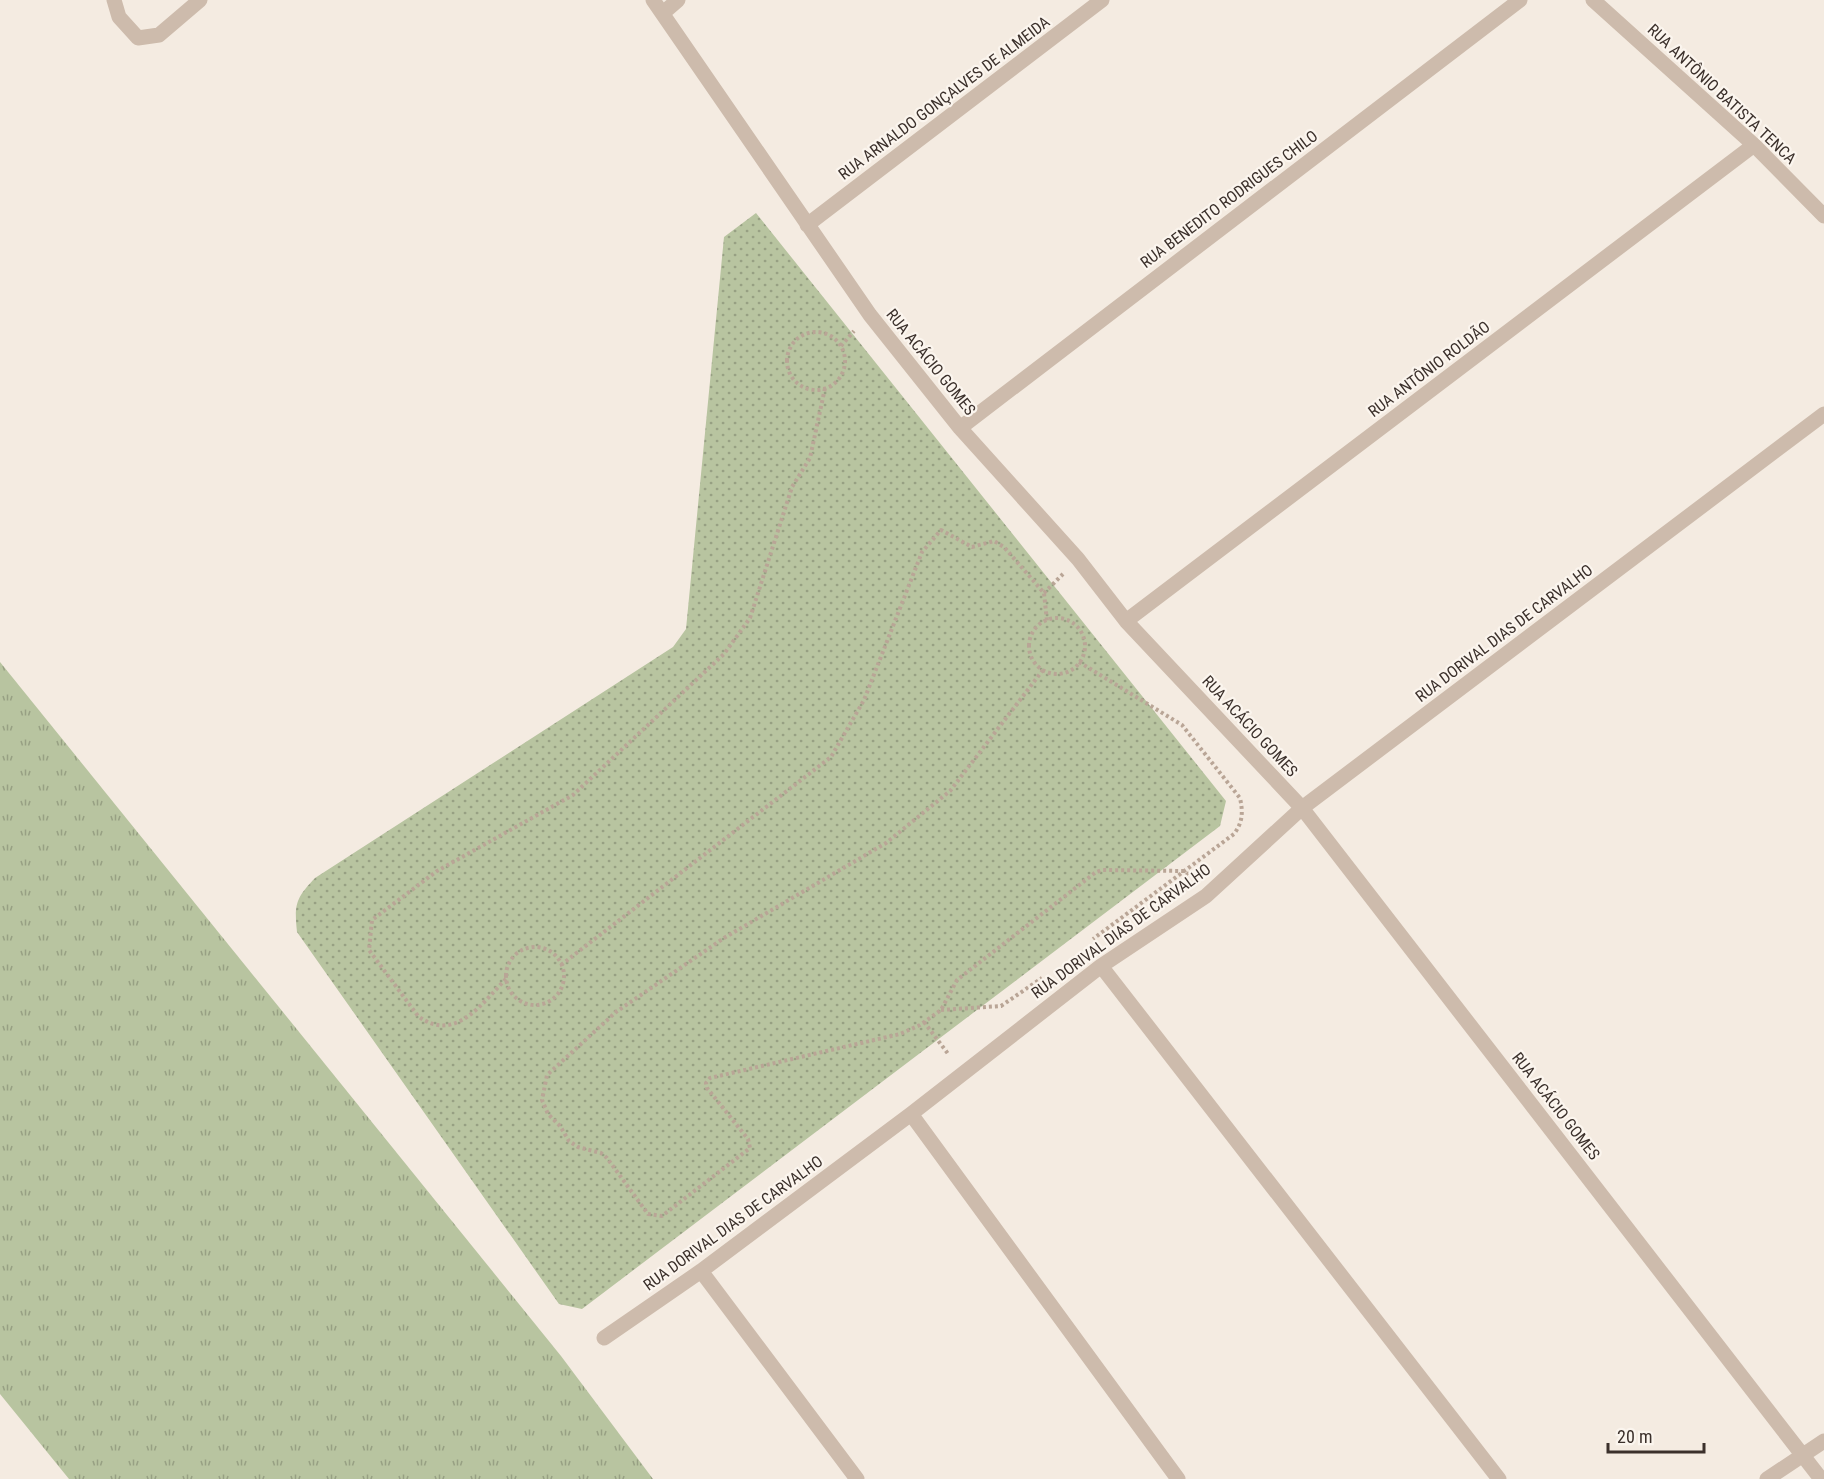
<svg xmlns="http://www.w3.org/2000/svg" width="1824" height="1479" font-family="'Roboto Condensed',sans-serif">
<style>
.grass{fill:url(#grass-tufts)}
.park{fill:url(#park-dots)}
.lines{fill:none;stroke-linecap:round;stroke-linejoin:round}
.path{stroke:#b9a596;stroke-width:4;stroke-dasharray:3 3;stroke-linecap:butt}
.minor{stroke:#cdbbac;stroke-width:15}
.labels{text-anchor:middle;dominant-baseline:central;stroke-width:4.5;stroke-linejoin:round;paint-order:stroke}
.street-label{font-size:16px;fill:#3b302b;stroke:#fbf5ee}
</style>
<defs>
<pattern id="grass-tufts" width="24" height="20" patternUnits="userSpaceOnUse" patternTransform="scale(1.5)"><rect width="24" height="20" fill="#b8c4a0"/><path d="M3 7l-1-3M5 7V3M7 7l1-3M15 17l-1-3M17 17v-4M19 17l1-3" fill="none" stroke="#97a083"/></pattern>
<pattern id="park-dots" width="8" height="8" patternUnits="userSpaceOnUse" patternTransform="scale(1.5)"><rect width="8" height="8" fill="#b8c4a0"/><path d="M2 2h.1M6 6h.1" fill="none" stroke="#97a083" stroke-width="1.8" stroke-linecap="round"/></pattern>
</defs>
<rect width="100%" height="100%" fill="#f4ebe1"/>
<!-- grass -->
<path class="grass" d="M0 662 561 1356 653 1479H69L0 1394Z"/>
<!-- park -->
<path class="park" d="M756 213 1226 801 1220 826 582 1309 559 1304 297 932C294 904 296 898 315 878L673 647 686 629 724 237Z"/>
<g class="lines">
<!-- path -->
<path class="path" d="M787 361a29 29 0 1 1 58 0a29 29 0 1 1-58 0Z
M841 346 854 331
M1044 593 1063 574
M1029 646a28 28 0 1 1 56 0a28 28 0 1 1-56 0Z
M1079 662 1182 725 1240 798C1243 812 1243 822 1234 834L1093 939
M1043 670 950 791 886 843 724 938 616 1012 547 1075 542 1100 548 1114 560 1126 569 1141 578 1147 601 1153 607 1158 648 1214 662 1216 750 1148 748 1139 707 1088 706 1083 710 1078 900 1034 920 1025 941 1010 957 980 1096 872 1102 870 1185 871 1190 877
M506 976a29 29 0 1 1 58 0a29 29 0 1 1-58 0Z
M561 965 831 757 864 700 922 552 941 530 972 547 994 541 1004 547 1044 593 1047 621
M506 979C482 1003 455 1044 418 1016L369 950 372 920 437 871 573 795 724 654 750 618 792 487 810 458 825 388
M941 1010 1001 1006 1042 978
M924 1022 949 1055"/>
<!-- minor -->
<path class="minor" d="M114 0 119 17 138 38 159 35 200 0
M653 0 870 315 960 428 1078 559 1126 621 1302 808 1821 1479
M1593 0 1754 145 1824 216
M663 13 678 0
M807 225 1102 0
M960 428 1520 0
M1126 621 1754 145
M1101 966 1499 1479
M911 1114 1178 1479
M701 1271 857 1479
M604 1338 701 1271 911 1114 1101 966 1206 896 1302 808 1824 414
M1767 1479 1824 1441"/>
</g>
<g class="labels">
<!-- street labels -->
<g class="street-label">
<text transform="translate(1722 94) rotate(43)">RUA ANTÔNIO BATISTA TENCA</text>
<text transform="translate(944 98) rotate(-37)">RUA ARNALDO GONÇALVES DE ALMEIDA</text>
<text transform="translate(1229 199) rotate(-37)">RUA BENEDITO RODRIGUES CHILO</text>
<text transform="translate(931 362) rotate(51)">RUA ACÁCIO GOMES</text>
<text transform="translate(1429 369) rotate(-37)">RUA ANTÔNIO ROLDÃO</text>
<text transform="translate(1504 633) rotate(-37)">RUA DORIVAL DIAS DE CARVALHO</text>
<text transform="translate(1250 726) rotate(47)">RUA ACÁCIO GOMES</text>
<text transform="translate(1121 931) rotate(-36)">RUA DORIVAL DIAS DE CARVALHO</text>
<text transform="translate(1556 1106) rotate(52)">RUA ACÁCIO GOMES</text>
<text transform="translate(733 1223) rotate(-36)">RUA DORIVAL DIAS DE CARVALHO</text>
</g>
</g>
<!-- scale -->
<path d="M1608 1443v9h96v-9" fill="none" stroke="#3b302b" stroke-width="3"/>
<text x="1617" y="1443" font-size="18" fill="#3b302b" stroke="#fbf5ee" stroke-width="4.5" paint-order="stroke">20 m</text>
</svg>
